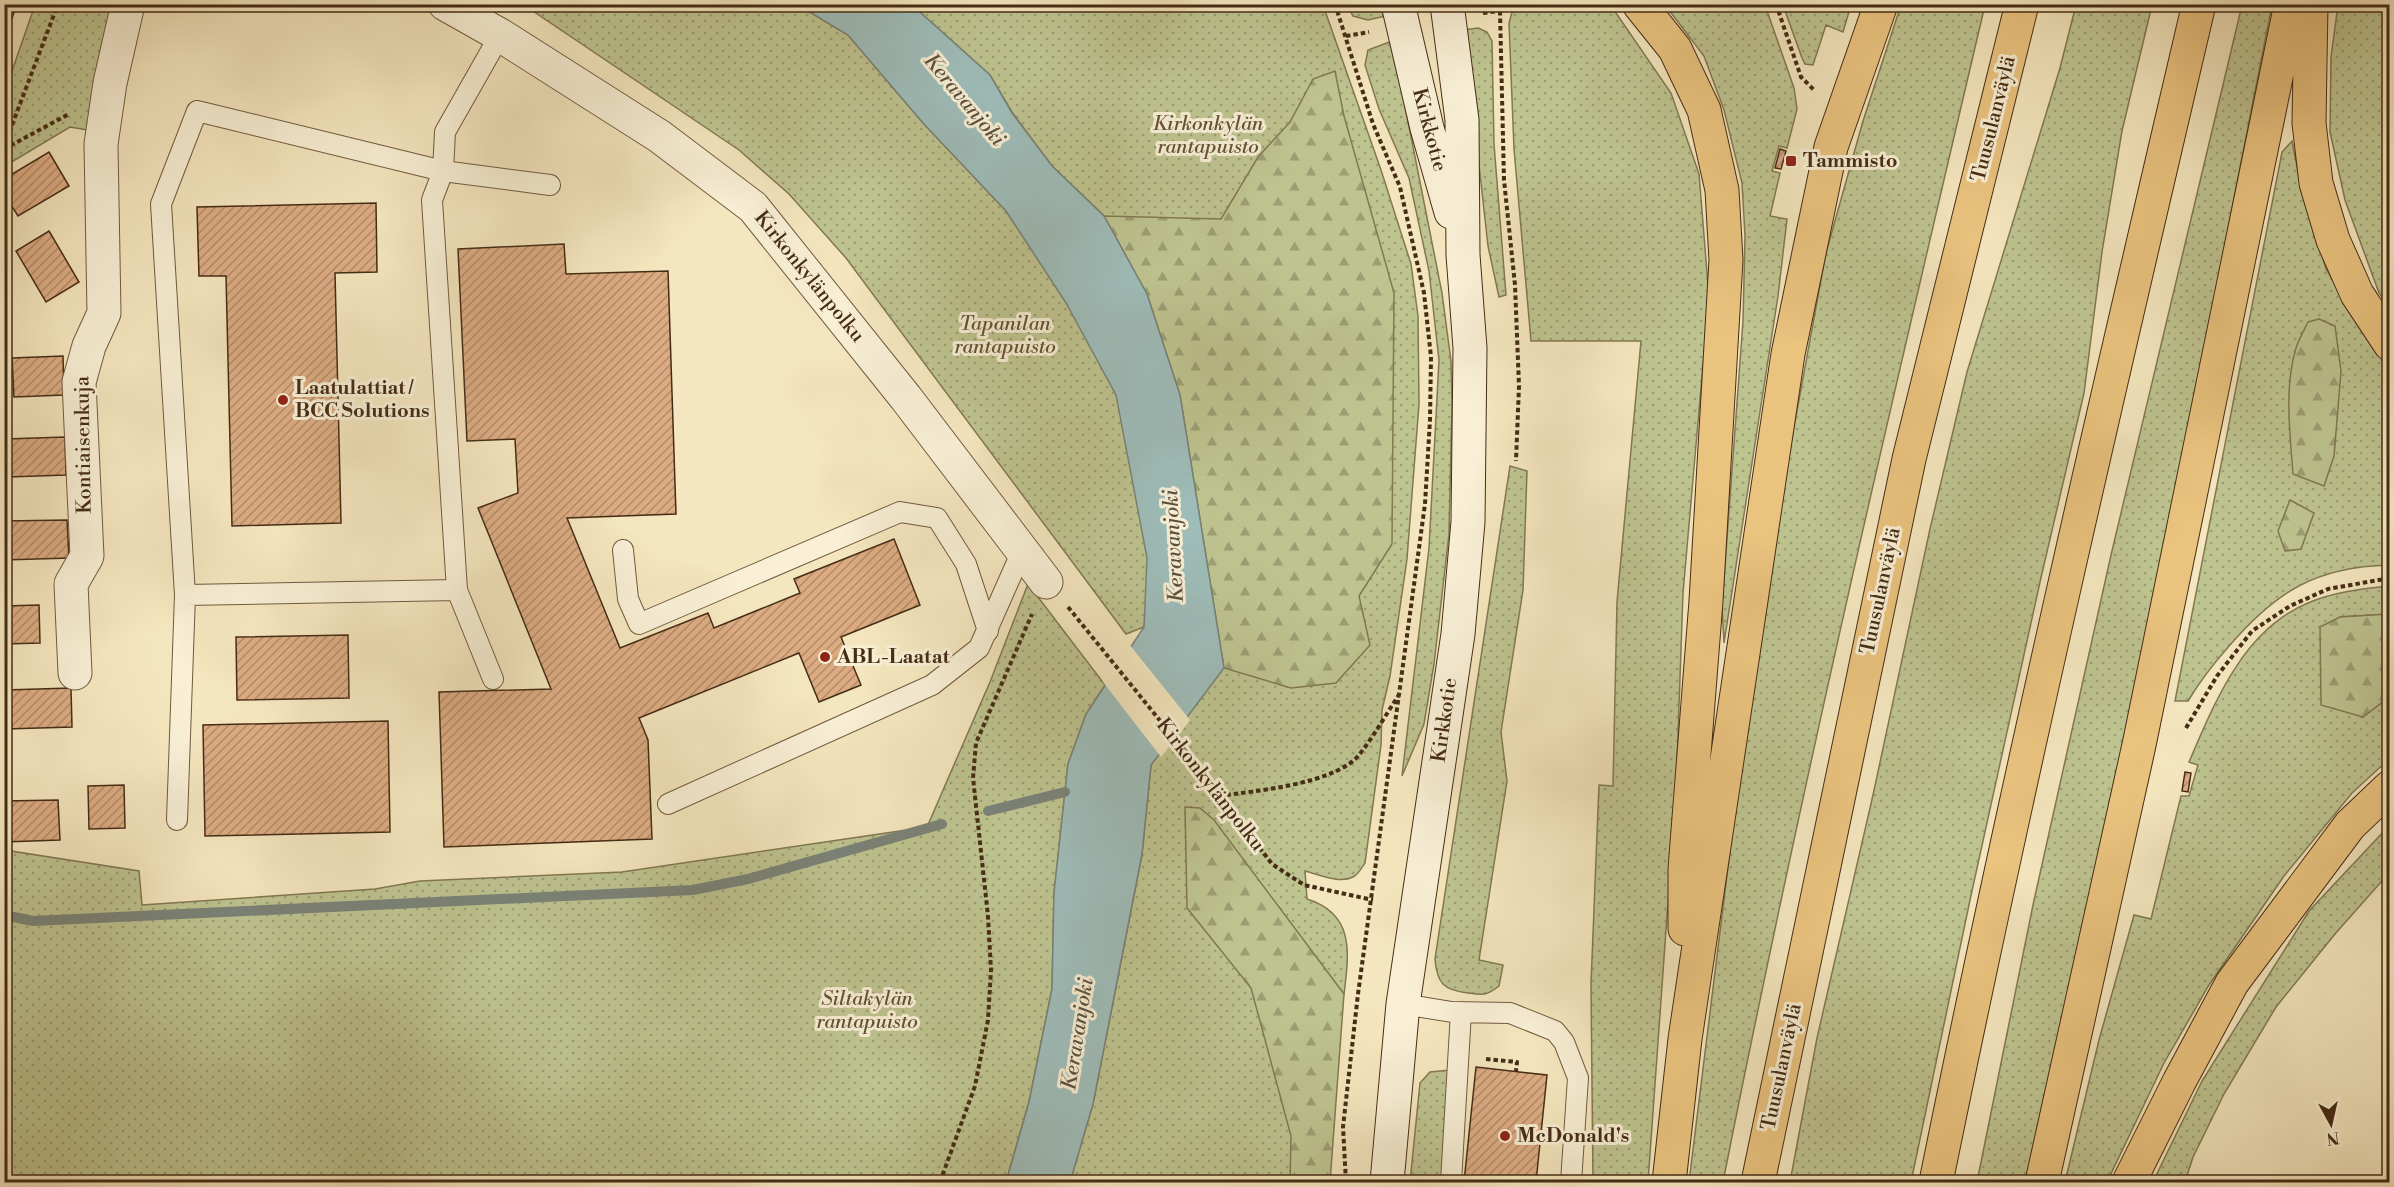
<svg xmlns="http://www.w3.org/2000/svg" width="2394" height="1187" font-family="'Libre Bodoni',serif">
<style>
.grass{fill:url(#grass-dots);stroke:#827852;stroke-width:1.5}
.forest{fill:url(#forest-firs);stroke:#827852;stroke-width:1.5}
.water{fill:#9ebdba;stroke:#7a8378;stroke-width:1.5}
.pier{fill:#f4e6be}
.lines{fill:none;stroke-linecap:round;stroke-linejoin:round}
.stream{stroke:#7a8378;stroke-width:10}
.building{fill:url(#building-hatch);stroke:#452c15;stroke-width:1.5}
.lane-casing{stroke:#715a3f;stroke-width:22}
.street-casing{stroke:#715a3f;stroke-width:35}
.secondary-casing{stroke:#452c15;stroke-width:35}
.highway-casing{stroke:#452c15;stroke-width:35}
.path{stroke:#452c15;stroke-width:4;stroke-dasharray:4.5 3;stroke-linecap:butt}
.lane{stroke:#f8efd5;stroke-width:20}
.street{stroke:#f8efd5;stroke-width:33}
.secondary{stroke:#f8efd5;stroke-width:33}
.highway{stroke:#eac37f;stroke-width:33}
.poi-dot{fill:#8f2418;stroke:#f8efd5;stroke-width:2}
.labels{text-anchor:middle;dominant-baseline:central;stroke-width:6;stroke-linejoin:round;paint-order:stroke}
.street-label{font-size:20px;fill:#452c15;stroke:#f8efd5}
.park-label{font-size:20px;font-style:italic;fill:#635234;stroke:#f8efd5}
.poi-label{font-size:20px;font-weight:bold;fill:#452c15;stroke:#f8efd5;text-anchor:start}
.water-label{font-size:21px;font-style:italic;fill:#5b503e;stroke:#f8efd5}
</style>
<defs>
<pattern id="grass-dots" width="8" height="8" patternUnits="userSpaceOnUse" patternTransform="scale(1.5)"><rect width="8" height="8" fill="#bec490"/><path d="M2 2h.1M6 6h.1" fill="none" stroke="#9c9f74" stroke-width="1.8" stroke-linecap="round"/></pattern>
<pattern id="forest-firs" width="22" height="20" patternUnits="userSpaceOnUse" patternTransform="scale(1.5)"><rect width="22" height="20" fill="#bec490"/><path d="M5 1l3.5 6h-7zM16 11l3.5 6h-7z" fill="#9c9f74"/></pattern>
<pattern id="building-hatch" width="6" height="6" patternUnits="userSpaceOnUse" patternTransform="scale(1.5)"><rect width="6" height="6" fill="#dcab82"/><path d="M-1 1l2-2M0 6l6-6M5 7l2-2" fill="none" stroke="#b48b69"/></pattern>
</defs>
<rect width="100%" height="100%" fill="#f4e6be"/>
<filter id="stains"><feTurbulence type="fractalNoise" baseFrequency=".00333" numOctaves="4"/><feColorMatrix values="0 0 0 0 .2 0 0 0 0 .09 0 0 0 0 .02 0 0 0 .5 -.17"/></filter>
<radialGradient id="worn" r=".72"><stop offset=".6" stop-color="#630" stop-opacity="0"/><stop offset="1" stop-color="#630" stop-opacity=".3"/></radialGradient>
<!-- grass -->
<path class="grass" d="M35 5H116L87 130 70 127 5 166V91Z
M524 5H798L848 35 923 123 1006 211 1113 370 1153 558 1144 627 1126 634 846 258 789 194 739 150Z
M912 5H1323L1381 170 1411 264 1418 316 1419 404 1407 559 1390 676 1382 710 1381 745 1365 863C1362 867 1358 875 1353 877 1339 884 1318 874 1305 871L1307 899C1355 914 1349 953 1344 994L1309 949 1308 1182H1070L1093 1104 1142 855 1151 765 1224 667 1180 395 1104 216 1052 166 1012 112 990 75Z
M1347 5H1384L1386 16 1368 20 1353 16Z
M1514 5H1606L1614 10 1671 93 1699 174 1709 297 1683 593 1676 790 1648 1182H1593L1591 984 1599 785 1613 786 1617 602 1641 341H1531L1514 149 1509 23Z
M1665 5H1765L1794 88 1797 109 1787 148 1779 146 1772 171 1780 173 1770 216 1787 219 1778 296 1724 643 1722 606 1743 321 1745 236 1742 183 1724 110 1704 56Z
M1783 5V4L1851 5 1843 32 1826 25 1813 65 1805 64 1802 58Z
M1901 5H1985C1893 396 1801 788 1723 1182H1689L1742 754 1780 503 1826 253 1863 121Z
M2076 5H2152L2122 131 2102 252 2084 393 2040 582 1970 900 1911 1182H1790L1817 1038 1873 795 1930 529 1967 372 2060 68Z
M2242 5H2272L2187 437 2086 932 2027 1182H1977L2033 905 2111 555Z
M2338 5H2389V307L2379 293 2345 200 2330 132 2331 57Z
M1478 28 1487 32 1492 41 1494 144 1506 295 1499 297 1488 246 1464 30Z
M1392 41 1442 293 1451 361 1452 405 1449 534 1434 664 1424 724 1402 776 1429 548 1439 360 1429 271 1409 178 1379 109 1365 65 1368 50Z
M2292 141 2301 187 2326 269 2382 360 2389 367V565C2316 567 2277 591 2230 645 2214 663 2200 681 2188 701H2175L2282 152Z
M1510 466 1527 471 1523 590 1501 732 1507 781 1479 960 1503 965 1499 986C1486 996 1484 995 1468 993 1444 990 1437 984 1435 959Z
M1028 584 1105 685 1086 714 1068 764 1054 893 1052 989 1029 1102 1006 1182H5L4 850 139 871 142 905 375 889 420 881 622 872 927 827 990 682Z
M2389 586V614L2340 617 2363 717 2389 697V759L2352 793 2284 876 2209 985 2164 1063 2107 1182H2065L2099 1040 2134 915 2151 919 2181 796H2189L2198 765 2189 762C2215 702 2243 630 2308 603 2334 592 2362 589 2389 586Z
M2389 826V873L2335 934 2276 1007 2224 1094 2193 1157 2185 1182H2153L2202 1081 2309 911Z
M1450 1070 1443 1182H1410L1420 1083 1430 1072Z"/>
<!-- forest -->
<path class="forest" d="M1335 71 1344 116 1394 293 1392 544 1359 596 1370 645 1336 683 1291 688 1224 668 1180 395 1147 294 1104 216 1221 219 1258 157 1290 122 1313 79Z
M2319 319 2335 326 2341 371 2334 456 2324 486 2293 474C2290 433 2284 388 2296 348 2299 339 2304 330 2308 322Z
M2290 500 2314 513 2301 549 2285 551 2278 531Z
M2389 614V697L2363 717 2321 705 2320 627 2340 617Z
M1185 807 1200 808 1214 820 1344 994 1330 1182H1290L1291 1136 1251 988 1187 908Z"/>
<!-- water -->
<path class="water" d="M798 5H912L990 75 1012 113 1052 166 1104 216 1147 294 1180 395 1224 668 1151 765 1142 854 1093 1104 1070 1182H1006L1029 1102 1052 989 1054 893 1068 764 1086 714 1144 627 1147 558 1116 395 1066 303 1006 211 923 123 848 35Z"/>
<!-- pier -->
<path class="pier" d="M1129 644 1190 720 1161 757 1103 682Z"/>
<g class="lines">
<!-- stream -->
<path class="stream" d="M988 811 1065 792
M4 915 33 921 693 890 748 879 942 824"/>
</g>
<!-- building -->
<path class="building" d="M4 4H17L4 41Z
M1780 149 1786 151 1781 169 1775 168Z
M49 152 69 186 18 216 4 194V179Z
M376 203 377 272 335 273 341 523 232 526 226 276H199L197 207Z
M49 231 79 282 46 302 16 251Z
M564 244 566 274 668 271 676 514 567 518 620 648 708 613 714 628 800 593 794 579 894 539 920 605 841 637 861 685 819 702 799 653 639 718 648 740 652 839 444 847 439 692 551 689 478 508 518 493 515 439 467 441 458 249Z
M63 356 64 395 14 397 12 358Z
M65 437 66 475 8 477 6 439Z
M67 520 69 558 4 560V521Z
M39 605 40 643 4 644V606Z
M348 635 349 698 237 700 236 637Z
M71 688 72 727 6 729 5 690Z
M388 721 390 832 205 836 203 725Z
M2185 772 2191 773 2188 792 2182 791Z
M124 785 125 828 89 829 88 786Z
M58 800 60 840 4 842V801Z
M1476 1067 1547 1075 1536 1182H1464Z"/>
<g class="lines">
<defs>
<path id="lane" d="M623 550 628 599 639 624 900 512 937 518 966 564 988 631
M185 595 457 590
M493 679 457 590 432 200 443 171 445 132 500 35
M668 804 932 685 979 648 1022 551
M177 820 185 595 161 204 197 111 443 171 550 185
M1403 1004 1452 1012 1510 1013 1555 1031 1564 1042 1578 1078 1571 1182
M1451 1182 1461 1012"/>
<path id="street" d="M445 4 500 35 659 136 753 207 906 398 1046 582
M75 673 71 584 87 556 79 382 89 346 104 313 101 144 110 83 128 4"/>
<path id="secondary" d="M1398 4 1427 128 1451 212
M1387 1182 1403 1004 1458 634 1468 522 1470 348 1463 255 1462 120 1447 4"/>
<path id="highway" d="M1639 4 1675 49 1704 110 1722 190 1726 260 1706 601 1685 869V929
M2311 4 2309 123 2316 183 2333 240 2357 294 2390 344
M1669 1182 1685 1039 1788 354 1831 147 1881 4
M1758 1182 1909 459 2022 4
M1936 1182C2016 788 2107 396 2199 4
M2042 1182 2139 745 2291 4
M2129 1182 2179 1082 2232 983 2350 825 2390 787"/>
</defs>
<!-- lane casing -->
<use href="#lane" class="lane-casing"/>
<!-- street casing -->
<use href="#street" class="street-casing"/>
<!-- secondary casing -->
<use href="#secondary" class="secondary-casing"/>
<!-- highway casing -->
<use href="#highway" class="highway-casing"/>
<!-- path -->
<path class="path" d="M1335 4 1373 124 1400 187 1424 293 1431 357 1430 420 1425 504 1358 994 1343 1127 1346 1182
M1776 4 1801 77 1814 90
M1500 11 1504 180 1515 285 1519 386 1516 461
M1483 13 1500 11 1501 4
M1346 36 1369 32
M4 146 58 4
M4 149 69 114
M1068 607 1204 775 1272 864 1304 885 1373 900
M2186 728 2217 676 2252 631 2290 606 2328 589 2390 578
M1219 796C1255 791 1335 784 1359 755 1374 736 1387 713 1400 693
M1486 1059 1517 1062 1516 1071
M940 1182 975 1086 988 1020 991 970 988 916 973 778 976 743 1032 614"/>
<!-- lane -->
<use href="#lane" class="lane"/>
<!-- street -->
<use href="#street" class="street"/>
<!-- secondary -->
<use href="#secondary" class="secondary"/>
<!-- highway -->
<use href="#highway" class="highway"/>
</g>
<!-- markers -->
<g class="poi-dot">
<rect x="1785" y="155" width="12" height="12" rx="3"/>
<circle cx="283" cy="400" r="6"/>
<circle cx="825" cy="657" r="6"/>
<circle cx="1505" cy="1136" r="6"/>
</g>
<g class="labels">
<!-- street labels -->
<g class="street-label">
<text transform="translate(1994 119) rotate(-76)">Tuusulanväylä</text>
<text transform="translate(1429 130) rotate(75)">Kirkkotie</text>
<text transform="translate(809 277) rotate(51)">Kirkonkylänpolku</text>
<text transform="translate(84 445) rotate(-91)">Kontiaisenkuja</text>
<text transform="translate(1881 591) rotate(-78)">Tuusulanväylä</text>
<text transform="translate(1445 720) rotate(-82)">Kirkkotie</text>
<text transform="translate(1210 785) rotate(52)">Kirkonkylänpolku</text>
<text transform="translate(1782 1067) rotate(-78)">Tuusulanväylä</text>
</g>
<!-- park labels -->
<g class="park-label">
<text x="1208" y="124">Kirkonkylän<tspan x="1208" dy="23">rantapuisto</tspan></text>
<text x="1005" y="324">Tapanilan<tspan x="1005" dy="23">rantapuisto</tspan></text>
<text x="867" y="999">Siltakylän<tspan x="867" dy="23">rantapuisto</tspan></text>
</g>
<!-- poi labels -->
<g class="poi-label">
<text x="1803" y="161">Tammisto</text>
<text x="295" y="388">Laatulattiat /<tspan x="295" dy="23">BCC Solutions</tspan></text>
<text x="837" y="657">ABL-Laatat</text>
<text x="1517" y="1136">McDonald's</text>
</g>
<!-- water labels -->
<g class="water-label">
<text transform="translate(964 100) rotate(50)">Keravanjoki</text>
<text transform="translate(1174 546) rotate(-93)">Keravanjoki</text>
<text transform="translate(1078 1034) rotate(-81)">Keravanjoki</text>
</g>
</g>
<!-- margin -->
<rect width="2394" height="1187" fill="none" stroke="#f4e6be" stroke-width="24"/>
<rect x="6" y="6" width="2382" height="1175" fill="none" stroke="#452c15" stroke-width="3"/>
<rect x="12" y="12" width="2370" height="1163" fill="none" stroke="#452c15" stroke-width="1.5"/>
<!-- north arrow -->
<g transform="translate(2331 1124) rotate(172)" stroke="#f8efd5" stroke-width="4.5" paint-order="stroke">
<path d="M0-4.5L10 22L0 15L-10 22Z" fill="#452c15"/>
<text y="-9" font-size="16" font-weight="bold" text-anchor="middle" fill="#452c15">N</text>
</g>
<rect width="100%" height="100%" filter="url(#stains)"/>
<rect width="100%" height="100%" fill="url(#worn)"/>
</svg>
